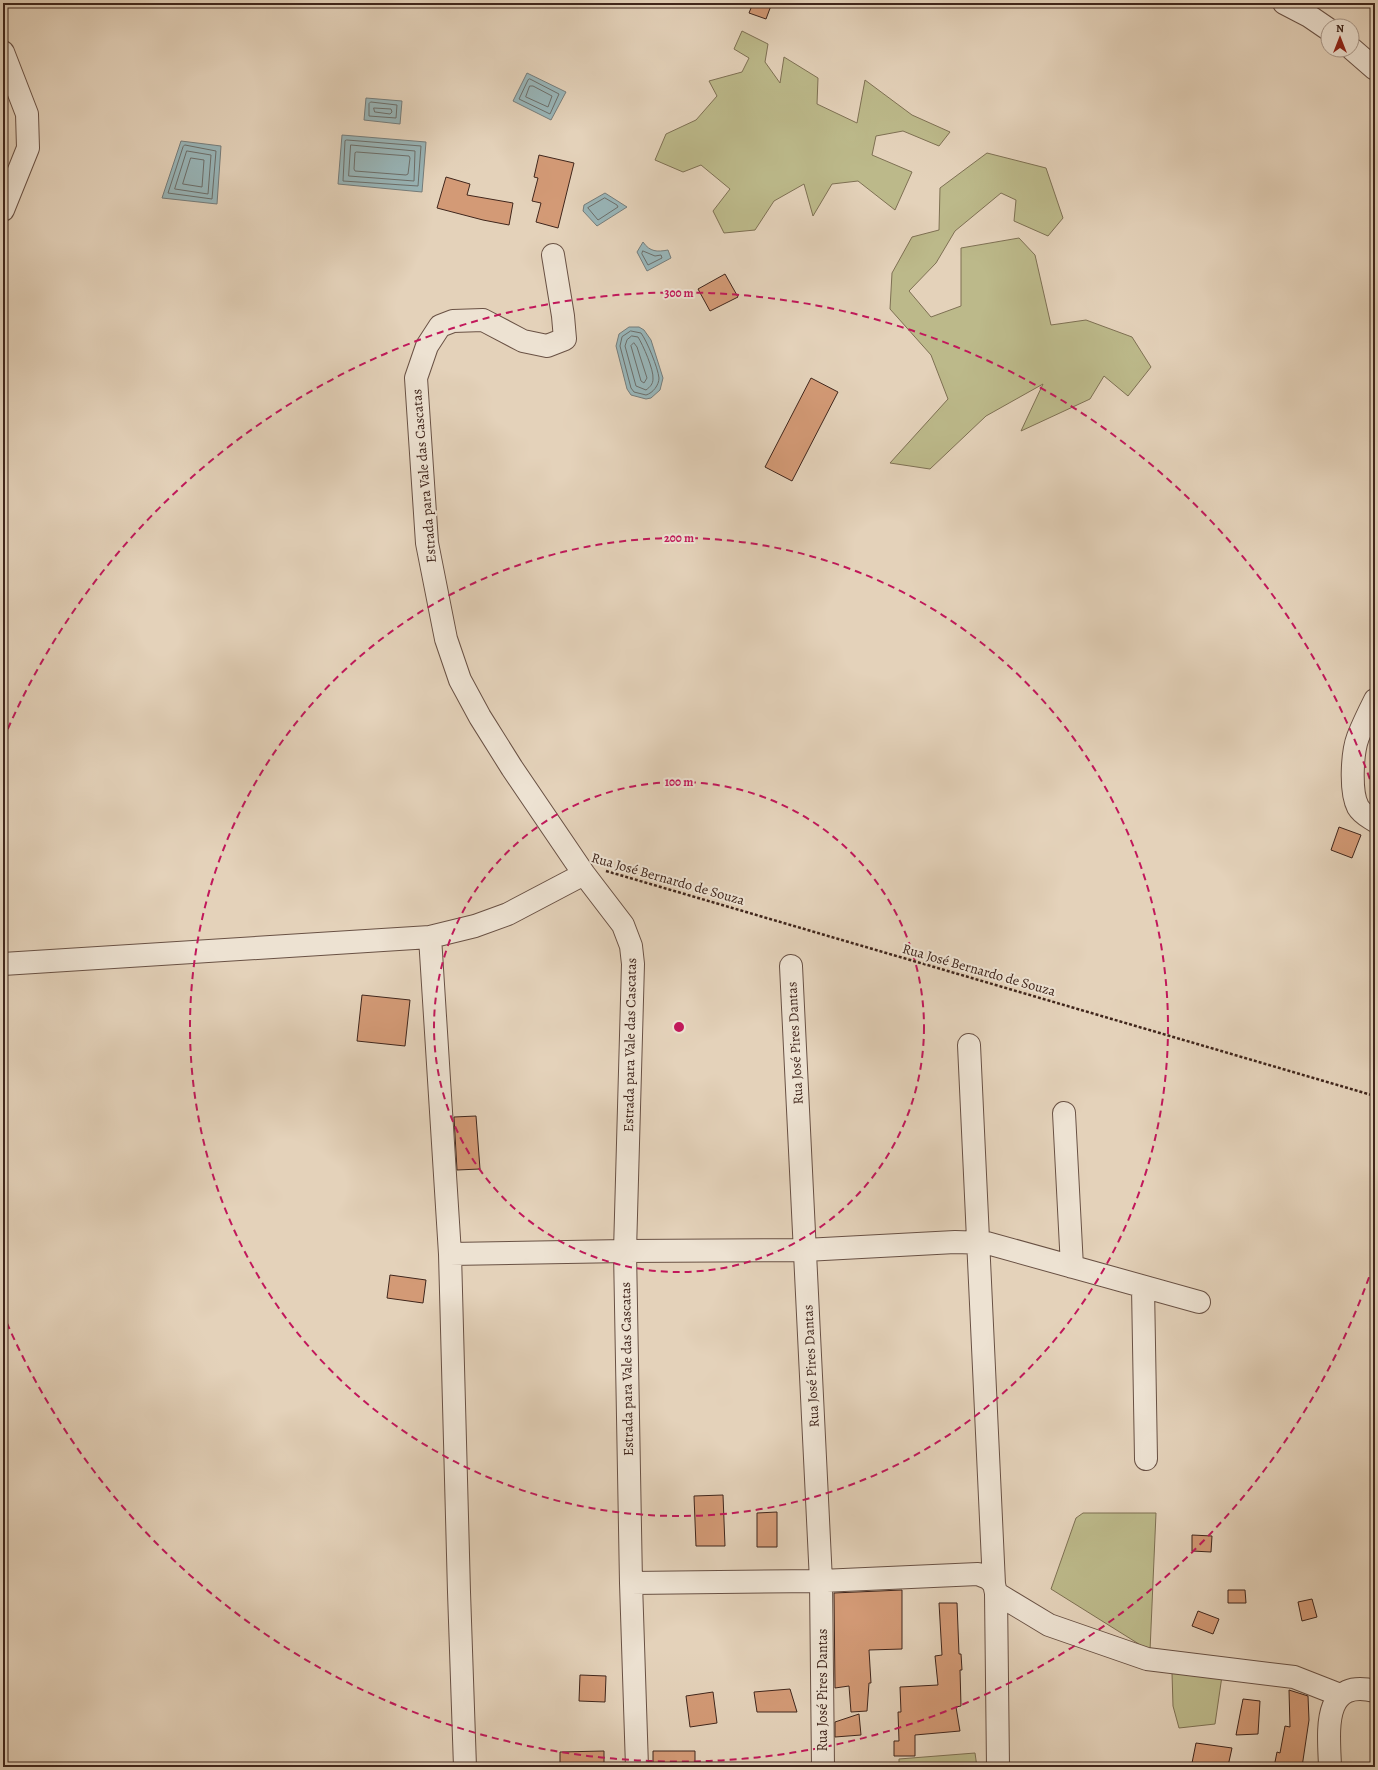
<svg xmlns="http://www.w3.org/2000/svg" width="1378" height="1770" font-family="Alegreya,serif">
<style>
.green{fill:#bcb98a;stroke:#7e7053}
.water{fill:#98b5b8;stroke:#757c7a}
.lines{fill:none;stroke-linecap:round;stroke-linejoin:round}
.shore{stroke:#6c6e6a;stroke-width:1}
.building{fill:#d39a76;stroke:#40261c}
.minor-casing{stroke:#695144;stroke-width:24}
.path{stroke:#40261c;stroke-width:2.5;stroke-dasharray:3 2;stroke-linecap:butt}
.minor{stroke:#ede2d2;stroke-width:22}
.ring{fill:none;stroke:#c2185b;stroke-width:2;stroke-dasharray:7 5}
.labels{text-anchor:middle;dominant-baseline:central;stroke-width:4;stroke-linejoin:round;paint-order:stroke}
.street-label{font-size:14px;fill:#40261c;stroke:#ede2d2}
.centre{fill:#c2185b;stroke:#ede2d2;stroke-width:2}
.ring-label{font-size:12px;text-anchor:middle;font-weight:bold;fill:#c2185b;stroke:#ede2d2;stroke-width:4;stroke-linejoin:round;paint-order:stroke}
</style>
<rect width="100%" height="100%" fill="#e4d2ba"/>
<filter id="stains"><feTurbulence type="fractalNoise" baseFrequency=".005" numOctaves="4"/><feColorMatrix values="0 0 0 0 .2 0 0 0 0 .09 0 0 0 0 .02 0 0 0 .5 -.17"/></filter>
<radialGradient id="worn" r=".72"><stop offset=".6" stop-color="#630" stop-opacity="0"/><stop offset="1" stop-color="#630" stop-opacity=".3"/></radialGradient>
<!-- green -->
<path class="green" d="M742 31 768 44 765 62 780 83 784 57 818 78 817 104 857 123 865 80 912 115 950 132 939 146 903 131 876 136 872 155 912 172 895 210 858 181 832 184 813 216 804 184 774 201 755 230 724 233 713 211 730 189 701 165 683 172 655 160 666 134 696 120 717 96 709 81 742 72 749 58 734 49Z
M987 153 1046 168 1063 218 1048 236 1014 221 1016 200 1001 193 955 231 936 263 909 291 931 317 961 306V248L1019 238 1035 255 1051 325 1086 320 1132 337 1151 367 1128 396 1104 376 1090 399 1021 431 1043 384 986 416 930 469 890 463 948 399 931 355 890 309 892 273 912 237 939 230 940 188Z
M1083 1513H1156L1150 1651 1051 1589 1076 1518Z
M1172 1673 1222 1676 1215 1724 1179 1728 1173 1706Z
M975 1753 977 1767H899V1759Z"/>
<!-- water -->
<path class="water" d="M527 73 566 92 551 120 513 101Z
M366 98 402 101 400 124 364 120Z
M342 135 426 142 422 192 338 184Z
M181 141 221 146 217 204 162 198Z
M605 193 627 207 597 226 583 211 584 205Z
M643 242C650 252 657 252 668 250L671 258 647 271 637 252Z
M629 327H639L644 330 651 340 663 378 660 390 651 398 646 399 631 395 627 389 616 346 619 334Z"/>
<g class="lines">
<!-- shore -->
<path class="shore" d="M530 79 559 94 550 114 519 99 528 80Z
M530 86H533L552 96 548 107 526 97Z
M371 102 397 105 396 118 369 116V104Z
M374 108 391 109 392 112 390 114 375 112Z
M347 140 421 146 418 186 343 181 345 141Z
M185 145 216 151 212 199 168 193 183 147Z
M351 145 415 151 414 181 349 176Z
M187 151 211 155 208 194 175 189Z
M357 152 409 156 410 158 408 174 406 175 355 171 354 169 355 153Z
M191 158 204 160 202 187 183 184Z
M605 198 617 205 618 207 598 220 588 208Z
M643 251 655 256 661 255 662 258 648 265 642 254Z
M631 331 641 333C647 341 658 368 659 378 659 385 653 393 646 395L634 392 631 388 620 346 622 337Z
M632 336 638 337C643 345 654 370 653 379 653 384 650 387 646 390L636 386 625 346 627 340Z
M634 343 637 347 647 378 644 383 641 381 631 346Z"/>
</g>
<!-- building -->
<path class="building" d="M753 3H772L766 19 749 13Z
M539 155 574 163 558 228 536 222 541 203 532 201 538 178 534 177Z
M446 177 470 184 467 195 513 203 509 225 483 220 437 208Z
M725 274 738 297 710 311 698 289Z
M811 378 838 392 792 481 765 467Z
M1339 827 1361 835 1352 858 1331 850Z
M362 995 410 1000 405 1046 357 1041Z
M476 1116 480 1169 457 1170 454 1117Z
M390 1275 426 1280 423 1303 387 1298Z
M723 1495 725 1546H696L694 1496Z
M777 1512V1547H757V1513Z
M1192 1535 1212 1536 1211 1552 1192 1551Z
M902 1590V1649L869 1650 871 1683H869L867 1711 851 1712 849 1686 835 1688 834 1593Z
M1228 1590H1245L1246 1603H1228Z
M1312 1599 1317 1617 1302 1621 1298 1602Z
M939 1603H957L959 1654H961L962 1670H960L961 1706 956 1707 960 1731 915 1735V1756H894V1741H899L898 1712H901L900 1687 938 1685 935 1656 942 1655Z
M1198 1611 1219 1619 1213 1634 1192 1626Z
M580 1675 606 1676 605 1702 579 1701Z
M790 1689 797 1712H757L754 1692Z
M1289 1690 1308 1696 1309 1720 1302 1767H1274L1277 1752 1280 1753 1285 1726 1290 1727Z
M713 1692 717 1723 690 1727 686 1696Z
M1243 1699 1260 1701 1258 1734 1236 1735Z
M859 1714 861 1735 835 1737V1722Z
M1196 1743 1232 1748 1228 1766 1192 1763Z
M604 1751V1764L560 1766V1752Z
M653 1751H695V1767H653Z"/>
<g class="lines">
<defs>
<path id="minor" d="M1284 3 1309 16 1328 29
M1352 49 1375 69
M3 52 27 114 28 148 3 210
M553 255 563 316 565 339 547 346 523 341 483 320 453 321 440 326 427 346 416 378 427 543 446 639 460 680 480 717 512 768 584 874 623 925 631 946 633 964 625 1251 631 1583 637 1767
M1375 700C1369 712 1363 724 1358 737 1352 753 1350 792 1358 807 1362 814 1369 817 1375 821
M430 937 450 1254 459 1592 465 1767
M3 964 430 937 475 926 508 914 584 874
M791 966 821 1581 823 1767
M969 1045 994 1584 996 1593 998 1767
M1064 1113 1072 1267
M450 1254 625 1251 805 1250 955 1242 987 1243 1199 1302
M1143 1287 1146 1459
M631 1583 821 1581 978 1574 988 1578 994 1584
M996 1593 1049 1625 1147 1659 1294 1677 1340 1695
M1330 1767C1329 1732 1321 1678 1375 1691"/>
</defs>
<!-- minor casing -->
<use href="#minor" class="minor-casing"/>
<!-- path -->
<path class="path" d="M606 871 1375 1096"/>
<!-- minor -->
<use href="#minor" class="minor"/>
</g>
<!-- distance rings -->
<g class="ring">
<circle cx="679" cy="1027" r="245"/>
<circle cx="679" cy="1027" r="489"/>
<path d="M1373 1266A734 734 0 0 1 3 1314M3 740A734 734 0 0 1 1373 788"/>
</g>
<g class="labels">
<!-- street labels -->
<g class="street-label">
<text transform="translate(424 476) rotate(-95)">Estrada para Vale das Cascatas</text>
<text transform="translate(668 879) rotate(16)">Rua José Bernardo de Souza</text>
<text transform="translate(979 970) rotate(16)">Rua José Bernardo de Souza</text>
<text transform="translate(795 1043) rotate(-93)">Rua José Pires Dantas</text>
<text transform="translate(630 1045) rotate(-89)">Estrada para Vale das Cascatas</text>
<text transform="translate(811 1366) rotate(-93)">Rua José Pires Dantas</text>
<text transform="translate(627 1369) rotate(-91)">Estrada para Vale das Cascatas</text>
<text transform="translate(822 1690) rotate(-90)">Rua José Pires Dantas</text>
</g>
</g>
<circle cx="679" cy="1027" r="6" class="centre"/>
<g class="ring-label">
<text x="679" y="297">300 m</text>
<text x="679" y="542">200 m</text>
<text x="679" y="786">100 m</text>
</g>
<!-- margin -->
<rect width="1378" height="1770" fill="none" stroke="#e4d2ba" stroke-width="16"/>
<rect x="4" y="4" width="1370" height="1762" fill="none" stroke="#40261c" stroke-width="2"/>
<rect x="8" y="8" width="1362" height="1754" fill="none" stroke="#40261c"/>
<!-- north arrow -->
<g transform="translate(1340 38)"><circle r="19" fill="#ede2d2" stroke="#a89789"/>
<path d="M0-3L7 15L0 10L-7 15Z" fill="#8f2418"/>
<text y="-6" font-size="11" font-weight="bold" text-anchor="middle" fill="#40261c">N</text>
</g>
<rect width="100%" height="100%" filter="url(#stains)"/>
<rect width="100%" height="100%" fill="url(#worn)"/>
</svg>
